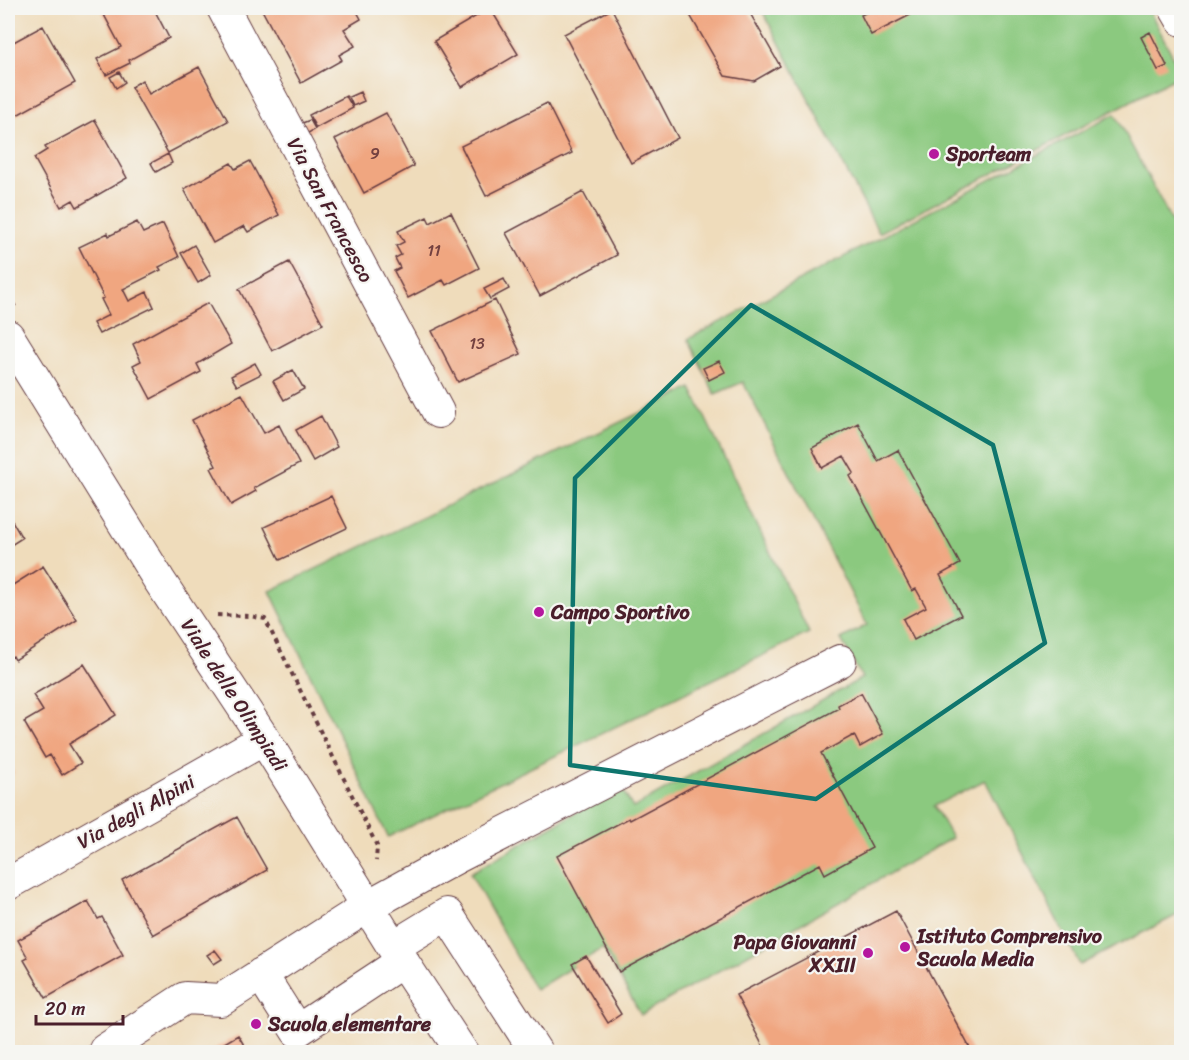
<svg xmlns="http://www.w3.org/2000/svg" width="1189" height="1060" font-family="Sriracha,sans-serif">
<style>
.green{fill:#8bc97f;stroke:#6a7455;stroke-width:1.5}
.building{fill:#f0a680}
.lines{fill:none;stroke-linecap:round;stroke-linejoin:round}
.minor-casing{stroke:#633b41;stroke-width:34}
.path{stroke:#633b41;stroke-width:4;stroke-dasharray:4.5 4.5;stroke-linecap:butt}
.minor{stroke:#fff;stroke-width:32}
.marked{fill:none;stroke:#0f766e;stroke-width:4.5;stroke-linejoin:round}
.poi-dot{fill:#b5179e;stroke:#f6f6f2;stroke-width:2}
.labels{text-anchor:middle;dominant-baseline:central;stroke-width:4.5;stroke-linejoin:round;paint-order:stroke}
.number-label{font-size:16px;fill:#744140}
.poi-label{font-size:20px;font-weight:bold;fill:#4a1f2b;stroke:#f6f6f2;text-anchor:start}
.street-label{font-size:20px;fill:#4a1f2b;stroke:#f6f6f2}
</style>
<rect width="100%" height="100%" fill="#f6f6f2"/>
<filter id="ink" filterUnits="userSpaceOnUse"><feTurbulence type="fractalNoise" baseFrequency=".0167" numOctaves="2"/><feDisplacementMap in="SourceGraphic" scale="12" xChannelSelector="R" yChannelSelector="G"/><feConvolveMatrix kernelMatrix="1 2 1 2 8 2 1 2 1" color-interpolation-filters="sRGB"/></filter>
<filter id="wash" filterUnits="userSpaceOnUse"><feTurbulence type="fractalNoise" baseFrequency=".008" numOctaves="4" result="noise"/><feDisplacementMap in="SourceGraphic" scale="24" xChannelSelector="R" yChannelSelector="G"/><feGaussianBlur stdDeviation="1.35" result="paint"/><feColorMatrix in="noise" values="0 0 0 0 0 0 0 0 0 0 0 0 0 0 0 0 0 1.4 0 .05"/><feComposite in="paint" operator="in"/></filter>
<g filter="url(#wash)">
<rect width="100%" height="100%" fill="#efdcbb"/>
<!-- green -->
<path class="green" d="M761 8H1148L1181 72V75L879 233Z
M1115 114 1181 239V913L1080 965 985 780 934 806 952 838 641 1015 603 948 535 990 470 873 621 787 633 808 862 678 841 639 867 625 743 382 715 394 688 339Z
M691 388 809 633 388 837 270 591Z"/>
<g id="blocks">
<!-- building -->
<path class="building" d="M109 8H162L155 11 169 38 129 60 130 63 106 75 97 59 121 47 102 11Z
M261 8H355L361 19 344 29 355 46 339 55 342 60 301 83Z
M490 8 518 54 462 87 434 41Z
M686 8H747L780 66 754 81 725 76Z
M875 8H924L871 35 861 15Z
M612 9 678 138 631 163 564 34Z
M43 26 75 83 8 120V45Z
M1150 32 1167 66 1158 70 1141 37Z
M199 67 228 121 168 153 131 87 142 80 149 94Z
M119 72 125 82 116 88 110 77Z
M360 92 364 101 353 106 349 97Z
M346 96 353 108 316 128 309 115Z
M547 103 572 153 486 196 461 146Z
M386 113 414 166 364 193 335 139Z
M95 120 127 178 77 207 73 200 61 207 34 158 47 150 45 147Z
M310 120 315 129 305 135 300 124Z
M168 154 172 163 156 172 151 163Z
M250 161 279 215 248 232 244 226 213 243 184 189 231 163 235 169Z
M583 192 617 255 540 296 506 233Z
M451 212 479 268 446 285 443 280 408 298 394 271 400 268 395 258 401 255 396 246 404 242 398 231 427 217 430 223Z
M137 222 143 233 163 224 179 257 159 267 161 270 123 289 129 301 147 292 154 307 99 334 93 323 109 315 101 299 104 298 79 247 108 233 109 236Z
M194 245 211 275 198 283 181 253Z
M289 262 323 324 272 351 239 289Z
M504 279 509 289 490 299 484 289Z
M495 300 521 354 458 382 432 331Z
M208 303 231 344 197 364 201 372 151 399 133 365 141 361 133 344Z
M719 361 725 372 709 380 703 368Z
M255 363 261 374 237 386 231 376Z
M293 370 304 389 284 400 273 381Z
M242 394 264 433 279 425 299 464 254 488 256 491 231 505 211 468 216 466 192 420Z
M321 416 337 447 313 461 296 430Z
M858 423 878 461 898 450 960 564 940 575 961 615 914 640 903 619 926 607 916 589 912 591 850 476 854 473 844 456 822 468 812 448Z
M331 496 347 528 280 560 264 527Z
M8 514 22 538 8 547Z
M43 566 77 620 15 660 13 656 8 659V588Z
M84 664 116 715 69 744 81 763 62 775 50 755 45 758 24 722 43 711 33 695Z
M861 693 883 734 860 747 854 735 821 753 872 848 825 874 820 864 619 972 557 856 629 818 630 820 839 708 838 705Z
M8 724 14 735 8 739Z
M8 764 14 773 8 777Z
M237 817 267 870 153 935 122 880Z
M88 901 98 919 102 917 123 955 46 998 24 960 28 958 18 940Z
M896 911 972 1052H766L736 995Z
M215 950 222 959 214 964 207 955Z
M586 956 621 1014 608 1023 572 964Z
M238 1035 248 1052H209Z"/>
</g>
</g>
<g filter="url(#ink)">
<use href="#blocks" fill-opacity="0" stroke="#633b41" stroke-width="1.5"/>
<g class="lines">
<defs>
<path id="minor" d="M223 8 438 412
M1175 8 1182 20
M8 336 159 580 264 739 393 947 462 1052
M8 884 264 739
M393 947 447 914 536 1052
M261 974 297 1031 403 961
M105 1050 185 998 221 1000 368 906 457 857 840 661"/>
</defs>
<!-- minor casing -->
<use href="#minor" class="minor-casing"/>
<!-- path -->
<path class="path" d="M8 295 15 307
M217 615 250 616 265 619 377 846 376 861"/>
<!-- minor -->
<use href="#minor" class="minor"/>
</g>
</g>
<!-- marked area -->
<path class="marked" d="M751 305 993 445 1045 643 816 799 570 765 575 478Z"/>
<!-- markers -->
<g class="poi-dot">
<circle cx="934" cy="154" r="6"/>
<circle cx="539" cy="612" r="6"/>
<circle cx="905" cy="947" r="6"/>
<circle cx="868" cy="953" r="6"/>
<circle cx="256" cy="1024" r="6"/>
</g>
<g class="labels">
<!-- number labels -->
<g class="number-label">
<text x="375" y="153">9</text>
<text x="434" y="250">11</text>
<text x="477" y="343">13</text>
</g>
<!-- poi labels -->
<g class="poi-label">
<text x="946" y="154">Sporteam</text>
<text x="551" y="612">Campo Sportivo</text>
<text x="917" y="936">Istituto Comprensivo<tspan x="917" dy="23">Scuola Media</tspan></text>
<text x="856" y="942" text-anchor="end">Papa Giovanni<tspan x="856" dy="23">XXIII</tspan></text>
<text x="268" y="1024">Scuola elementare</text>
</g>
<!-- street labels -->
<g class="street-label">
<text transform="translate(330 210) rotate(62)">Via San Francesco</text>
<text transform="translate(234 695) rotate(57)">Viale delle Olimpiadi</text>
<text transform="translate(136 812) rotate(-29)">Via degli Alpini</text>
</g>
</g>
<!-- margin -->
<rect width="1189" height="1060" fill="none" stroke="#f6f6f2" stroke-width="30"/>
<!-- scale -->
<path d="M36 1015v9h87v-9" fill="none" stroke="#4a1f2b" stroke-width="3"/>
<text x="45" y="1015" font-size="18" fill="#4a1f2b" stroke="#f6f6f2" stroke-width="4.5" paint-order="stroke">20 m</text>
</svg>
